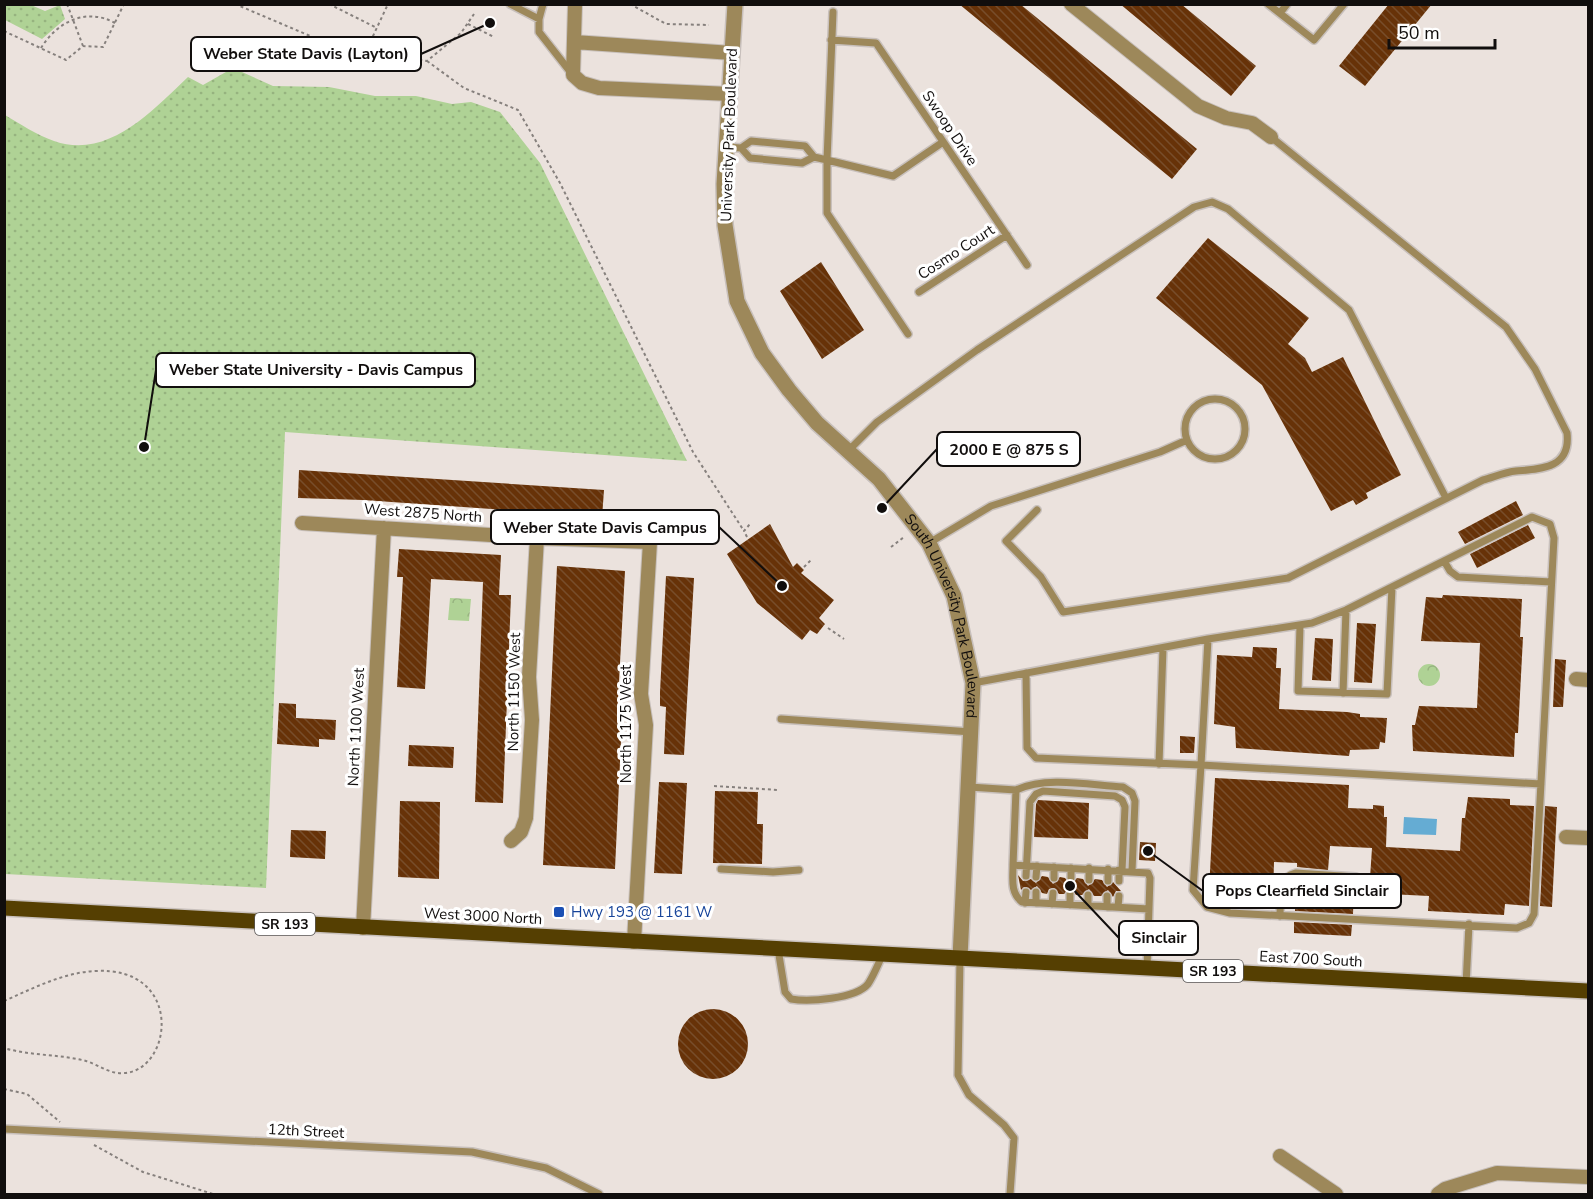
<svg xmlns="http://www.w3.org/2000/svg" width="1593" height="1199" font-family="'Nunito Sans',sans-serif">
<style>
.grass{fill:url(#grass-dots)}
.park{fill:url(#park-crowns)}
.water{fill:#65acd3}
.building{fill:url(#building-back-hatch)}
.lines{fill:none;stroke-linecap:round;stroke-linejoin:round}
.service-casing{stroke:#c8c0bc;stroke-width:10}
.minor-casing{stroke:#c8c0bc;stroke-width:16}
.tertiary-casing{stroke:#c8c0bc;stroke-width:18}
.primary-casing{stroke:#c8c0bc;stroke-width:18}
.path{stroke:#86807d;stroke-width:2;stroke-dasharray:3 3;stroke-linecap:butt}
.service{stroke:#9d885a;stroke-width:7}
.minor{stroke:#9d885a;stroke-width:14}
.tertiary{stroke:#9d885a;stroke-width:15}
.primary{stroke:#553f02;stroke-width:15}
.transit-dot{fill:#1a4fb4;stroke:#fff;stroke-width:2}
.labels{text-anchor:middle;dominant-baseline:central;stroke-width:6;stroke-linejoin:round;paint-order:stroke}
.shield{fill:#fff;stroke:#585656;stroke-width:1.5}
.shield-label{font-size:14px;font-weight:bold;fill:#110e0d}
.street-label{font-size:15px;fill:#110e0d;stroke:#fff}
.transit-label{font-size:15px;fill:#164399;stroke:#fff;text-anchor:start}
.leader{fill:none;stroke:#110e0d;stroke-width:2}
.callout-dot{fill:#110e0d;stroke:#fff;stroke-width:2}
.callout{fill:#fff;stroke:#110e0d;stroke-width:2}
.callout-label{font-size:16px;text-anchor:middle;font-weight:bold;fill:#110e0d}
</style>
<defs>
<pattern id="grass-dots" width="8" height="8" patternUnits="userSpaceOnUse" patternTransform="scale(1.5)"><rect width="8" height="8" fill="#afd295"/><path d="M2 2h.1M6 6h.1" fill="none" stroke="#96b37f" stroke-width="1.8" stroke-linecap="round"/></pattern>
<pattern id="park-crowns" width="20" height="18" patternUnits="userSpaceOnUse" patternTransform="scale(1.5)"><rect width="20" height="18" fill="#afd295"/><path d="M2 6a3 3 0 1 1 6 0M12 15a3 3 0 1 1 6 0" fill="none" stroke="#96b37f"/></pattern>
<pattern id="building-back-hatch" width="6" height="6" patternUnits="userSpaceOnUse" patternTransform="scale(1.5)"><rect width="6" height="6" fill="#673208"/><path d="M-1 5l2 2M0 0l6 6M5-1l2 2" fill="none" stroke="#774d2b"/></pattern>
</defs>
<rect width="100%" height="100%" fill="#ebe2dd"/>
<!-- grass -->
<path class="grass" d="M4 5H31L45 11 60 5 65 19 42 39 5 20Z
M233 68 273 86 329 87 375 96H416L452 104 471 102 500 112 540 163 687 461 285 432 266 888 5 874V115C20 124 37 135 54 141 108 160 152 111 188 77L203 85Z"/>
<!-- park -->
<path class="park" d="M450 598 471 599 469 621 448 620Z
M1418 675a11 11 0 1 1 22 0a11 11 0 1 1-22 0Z"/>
<!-- water -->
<path class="water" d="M1404 817 1437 819 1436 835 1403 834Z"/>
<!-- building -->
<path class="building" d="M959 4H1020L1197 149 1172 179Z
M1120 4H1181L1256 66 1231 96Z
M1389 4H1432L1365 86 1339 66Z
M1208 238 1309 318 1288 344 1305 358 1312 372 1343 357 1401 475 1366 493 1368 498 1356 505 1353 500 1331 511 1262 385 1156 298Z
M821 262 864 330 822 359 780 291Z
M299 470 604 490 602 518 506 513V510L363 500 298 498Z
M1516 501 1523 515 1465 544 1458 532Z
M770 524 793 567 797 563 804 570 801 573 834 600 819 618 825 624 817 634 810 630 802 640 757 603 727 554Z
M1528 525 1535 538 1477 568 1470 554Z
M399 549 501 555 499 595H511L503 803 475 802 483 582 431 579 425 689 397 687 403 577H397Z
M557 566 625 571 617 718 622 719 615 869 543 865Z
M666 576 694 578 684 755 664 754 666 707 660 706V692Z
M1443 595 1522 599 1520 637H1523L1518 733H1515L1514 757 1413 751 1412 725H1415L1419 706 1477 708 1480 643 1421 641 1426 597 1442 598Z
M1357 623 1376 624 1372 683 1354 682Z
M1315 638 1333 639 1331 681 1312 680Z
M1253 647 1277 648 1276 668H1281L1279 709 1347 712 1360 714V717L1387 718 1385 743 1380 742 1379 749 1350 750 1349 756 1236 748 1235 727 1214 724 1217 655 1252 657Z
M1555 659 1566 660 1563 707H1553Z
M279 703 296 704V718L336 720 335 740 319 739V747L277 744Z
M1180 736 1195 737 1194 753H1180Z
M409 745 454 747 453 768 408 766Z
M1215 778 1349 785 1348 808 1373 809V805L1384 806V817H1387L1386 847 1460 851 1462 818H1465L1468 797 1510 799V805L1534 806 1529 906 1505 904 1504 915 1428 911 1429 896 1369 893 1372 848 1330 846 1328 870 1297 867V863L1274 862 1273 898 1221 897V890H1209Z
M659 782 687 783 682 874 654 873Z
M715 791 758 792 757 824H763L762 864 713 863Z
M1038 800 1089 803 1088 839 1034 837 1036 804Z
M400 801 440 802 439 879 398 877Z
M1545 806 1557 807 1552 907 1540 906Z
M291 830 326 831 325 859 290 857Z
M1140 842 1156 843 1155 861 1139 860Z
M1018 875 1023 881 1031 879 1036 883 1042 876 1048 877 1053 884 1060 877 1065 878 1070 884 1077 878 1083 879 1088 886 1095 879 1102 880 1107 887 1113 882 1121 891H1116L1113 897 1108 890 1101 896H1094L1089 889 1082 895H1076L1071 888 1064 894H1059L1054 888 1049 889 1047 894 1042 893 1037 886 1031 890 1024 887 1021 890Z
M1296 879 1354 885 1353 914 1295 911Z
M1294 922 1352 925 1351 936 1294 933Z
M678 1044a35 35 0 1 1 70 0a35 35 0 1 1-70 0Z"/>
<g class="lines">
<defs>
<path id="service" d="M510 4 539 19
M543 4 539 19V32L572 74
M1268 4 1314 40 1344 4
M833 12 827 160 893 176 943 142
M1280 13 1287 4
M831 40 876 43 1027 265
M726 147 741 148 751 141 805 146 814 157
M741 148 750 158 802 163 814 157 827 160V213L908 334
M919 292 1007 235
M1185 429a30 30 0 1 1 60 0a30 30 0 1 1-60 0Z
M849 450 877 422 977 350 1194 207 1212 202 1228 209 1349 310 1446 498
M1037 510 1006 541 1041 577 1063 612 1288 578 1483 480C1494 477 1505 472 1516 471 1542 469 1571 468 1567 433L1535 369 1506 327 1271 137
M929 543 991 506 1160 452 1187 440
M1444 561 1450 571 1458 577 1551 582
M1300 626 1298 691 1387 694 1392 587
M1026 673 1027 748 1036 758 1201 765 1208 639
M973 683 1208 639 1312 623 1346 610 1532 517 1550 524 1554 538 1534 914 1529 923 1517 928 1230 913 1207 907 1193 890 1201 765 1541 784
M1343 693 1346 610
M781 719 972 732
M1159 764 1163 648
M969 787 1016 790 1013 865 1148 873 1150 878 1147 968
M1016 790C1047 776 1089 785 1123 787L1132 793 1135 801 1132 871
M1013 865C1013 879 1010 892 1022 902L1149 909
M721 869 773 872 799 870
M1026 876 1030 802 1036 794 1043 791 1115 796 1122 800 1125 807 1122 870
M1036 877 1037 866
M1054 878V867
M1071 878V868
M1089 880V868
M1108 881V869
M1119 881V870
M1025 903 1026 892
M1036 903V892
M1052 904 1053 893
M1070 905V894
M1088 906V895
M1107 907V896
M1118 907 1119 896
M1280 916C1281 898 1276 878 1296 873L1356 877
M778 949 785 992 791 999C808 1002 856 999 868 984 874 975 878 964 883 954
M960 958 958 1075 969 1095 1004 1125 1014 1138 1010 1194
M1466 985 1469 924
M4 1129 472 1152 546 1168 599 1194"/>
<path id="minor" d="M575 4 573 75 582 83 599 88 730 94
M1071 4 1198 106 1226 118 1252 123 1271 137
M574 42 732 53
M302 523 537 538 650 542 641 694 646 725 634 942
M1576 679 1588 680
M1566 837 1588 838
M511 841 521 832 526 818 532 720 529 677 537 538
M363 928 384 528
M1280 1156 1336 1194
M1438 1194 1445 1189 1497 1173 1588 1177"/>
<g id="tertiary">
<path id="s1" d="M735 4 724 184 725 225 737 301 762 353 789 390 817 423 879 479 929 543 954 596 973 683 960 958"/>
</g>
<path id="primary" d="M4 908 1588 991"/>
</defs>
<!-- service casing -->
<use href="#service" class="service-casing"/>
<!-- minor casing -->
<use href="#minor" class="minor-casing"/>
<!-- tertiary casing -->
<use href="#tertiary" class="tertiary-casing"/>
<!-- primary casing -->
<use href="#primary" class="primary-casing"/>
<!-- path -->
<path class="path" d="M67 4 83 46
M235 4 329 44 366 51 388 4
M329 4 377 28
M630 4 666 24 709 25
M468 24 494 37
M4 31 66 60 83 46 103 47 124 4
M41 48C57 22 86 7 115 23
M366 51 427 61 461 33 474 14
M427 61 464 88 518 110 560 183 693 452 744 531
M747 537 744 531 750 524
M891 547 904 537
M804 567 812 559
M828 628 844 639
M714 786 778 790
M4 1001C34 988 62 973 95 971 184 966 173 1069 125 1073 111 1075 99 1065 86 1061 60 1054 31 1056 4 1048
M4 1089 27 1094 60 1122
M94 1145 143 1172 213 1194"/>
<!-- service -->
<use href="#service" class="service"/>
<!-- minor -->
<use href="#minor" class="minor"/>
<!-- tertiary -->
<use href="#tertiary" class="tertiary"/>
<!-- primary -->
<use href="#primary" class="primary"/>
</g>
<!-- markers -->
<rect class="transit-dot" x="553" y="906" width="12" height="12" rx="3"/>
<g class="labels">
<!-- shield labels -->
<g class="shield">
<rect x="255" y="913" width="60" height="22" rx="4.5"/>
<rect x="1183" y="960" width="60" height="22" rx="4.5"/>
</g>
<g class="shield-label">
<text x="285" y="924">SR 193</text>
<text x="1213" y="971">SR 193</text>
</g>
<!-- street labels -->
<g class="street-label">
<text transform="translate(950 128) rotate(56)">Swoop Drive</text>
<text transform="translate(729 135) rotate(-88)">University Park Boulevard</text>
<text transform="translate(956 252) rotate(-33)">Cosmo Court</text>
<text transform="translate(423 513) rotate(4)">West 2875 North</text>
<text stroke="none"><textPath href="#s1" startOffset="684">South University Park Boulevard</textPath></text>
<text transform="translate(514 692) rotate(-89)">North 1150 West</text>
<text transform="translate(626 724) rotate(-90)">North 1175 West</text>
<text transform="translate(356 727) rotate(-87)">North 1100 West</text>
<text transform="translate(483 916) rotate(3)">West 3000 North</text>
<text transform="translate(1311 959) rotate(3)">East 700 South</text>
<text transform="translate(306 1131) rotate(3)">12th Street</text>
</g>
<!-- transit labels -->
<g class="transit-label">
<text x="571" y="912">Hwy 193 @ 1161 W</text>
</g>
</g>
<!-- callouts -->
<path class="leader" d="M490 23L421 54M144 447L156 370M882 508L937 449M782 586L719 527M1148 851L1203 891M1070 886L1119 938"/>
<g class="callout-dot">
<circle cx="490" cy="23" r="6"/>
<circle cx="144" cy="447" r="6"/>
<circle cx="882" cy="508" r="6"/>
<circle cx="782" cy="586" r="6"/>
<circle cx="1148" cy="851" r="6"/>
<circle cx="1070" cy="886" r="6"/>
</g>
<g class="callout">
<rect x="191" y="37" width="230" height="34" rx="6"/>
<rect x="156" y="353" width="319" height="34" rx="6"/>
<rect x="937" y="432" width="143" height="34" rx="6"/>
<rect x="491" y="510" width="228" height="34" rx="6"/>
<rect x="1203" y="874" width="198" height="34" rx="6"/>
<rect x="1119" y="921" width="79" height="34" rx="6"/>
</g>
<g class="callout-label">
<text x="306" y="59">Weber State Davis (Layton)</text>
<text x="316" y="375">Weber State University - Davis Campus</text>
<text x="1009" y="455">2000 E @ 875 S</text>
<text x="605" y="533">Weber State Davis Campus</text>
<text x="1302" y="896">Pops Clearfield Sinclair</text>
<text x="1159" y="943">Sinclair</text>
</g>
<!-- border -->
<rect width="1593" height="1199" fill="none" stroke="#110e0d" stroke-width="12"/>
<!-- scale -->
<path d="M1389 39v9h106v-9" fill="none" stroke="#110e0d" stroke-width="3"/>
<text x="1398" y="39" font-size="18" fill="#110e0d" stroke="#ffffff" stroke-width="4.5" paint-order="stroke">50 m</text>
</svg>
